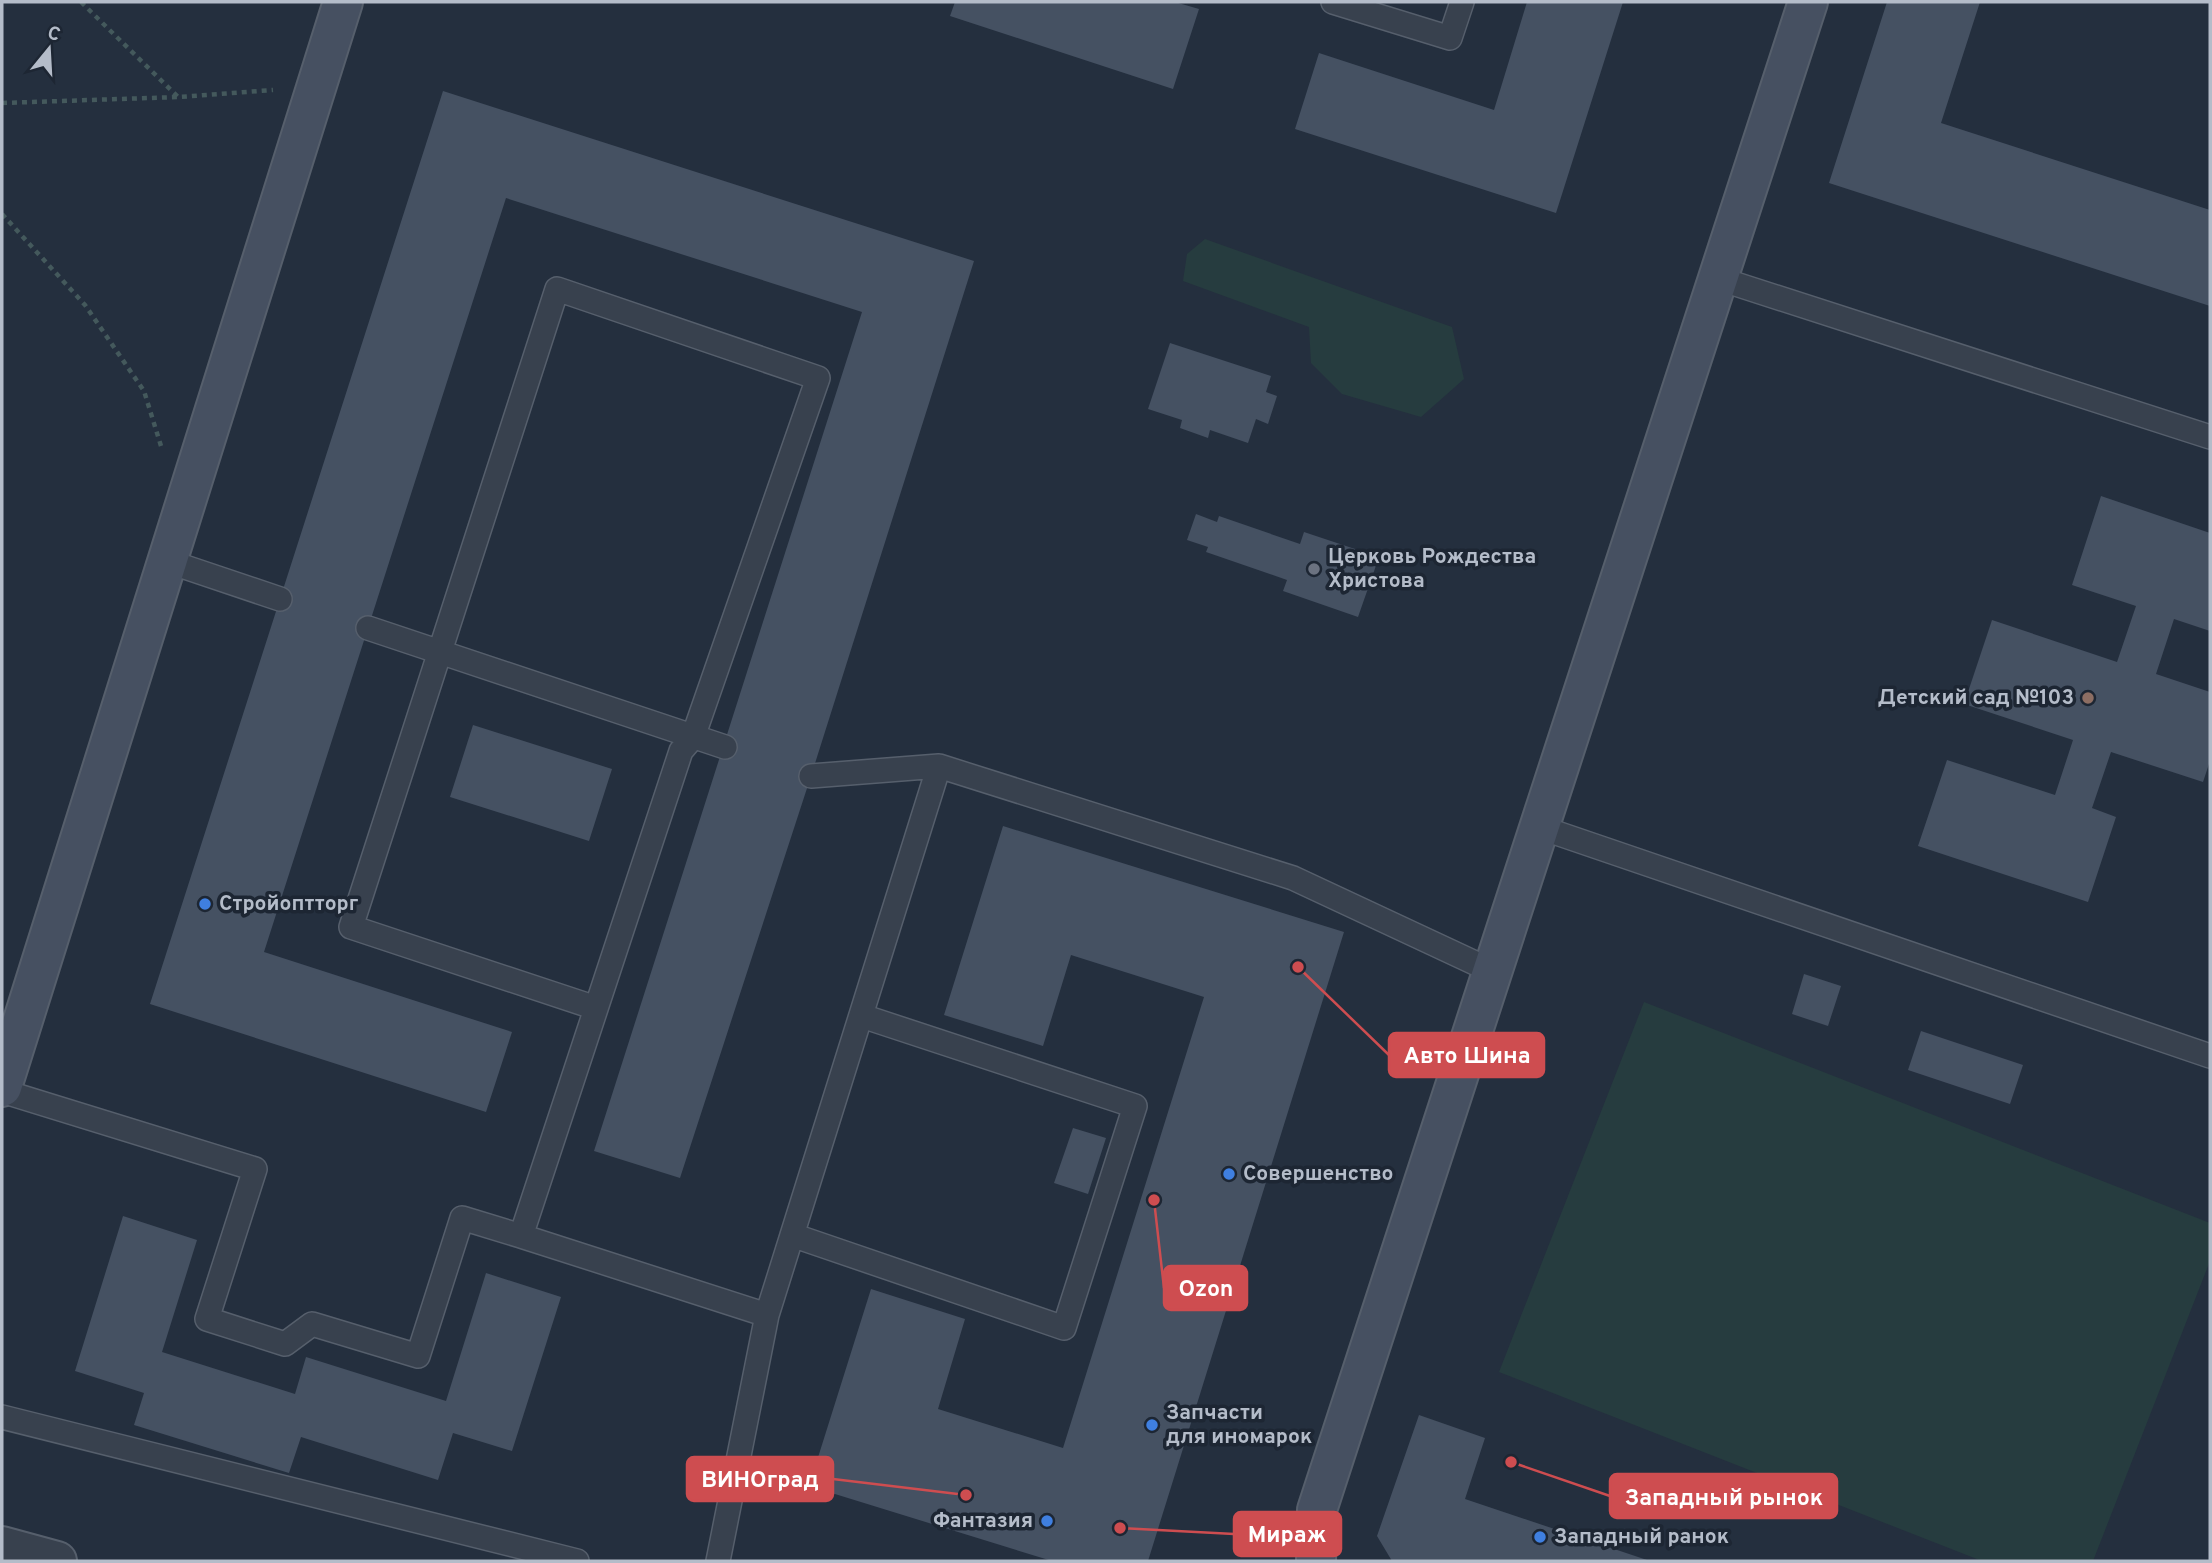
<svg xmlns="http://www.w3.org/2000/svg" width="2212" height="1563" font-family="Overpass,sans-serif">
<style>
.green{fill:#263c3f}
.building{fill:#455162}
.lines{fill:none;stroke-linecap:round;stroke-linejoin:round}
.service-casing{stroke:#565f6c;stroke-width:26}
.tertiary-casing{stroke:#565f6c;stroke-width:42}
.secondary-casing{stroke:#565f6c;stroke-width:42}
.path{stroke:#44595c;stroke-width:4.5;stroke-dasharray:5 5;stroke-linecap:butt}
.service{stroke:#38414e;stroke-width:23}
.tertiary{stroke:#38414e;stroke-width:38}
.secondary{stroke:#465061;stroke-width:38}
.worship-dot{fill:#6b7280;stroke:#1d2633;stroke-width:2.5}
.education-dot{fill:#8d6e63;stroke:#1d2633;stroke-width:2.5}
.shop-dot{fill:#3f7fe0;stroke:#1d2633;stroke-width:2.5}
.labels{text-anchor:middle;dominant-baseline:central;stroke-width:7;stroke-linejoin:round;paint-order:stroke}
.poi-label{font-size:21px;font-weight:bold;fill:#b4bcc9;stroke:#1d2633;text-anchor:start}
.leader{fill:none;stroke:#ce4d50;stroke-width:2.5}
.callout-dot{fill:#ce4d50;stroke:#1d2633;stroke-width:2.5}
.callout{fill:#ce4d50;stroke:#ce4d50;stroke-width:2.5}
.callout-label{font-size:23px;text-anchor:middle;font-weight:bold;fill:#fff}
</style>
<rect width="100%" height="100%" fill="#242f3e"/>
<!-- green -->
<path class="green" d="M1205 239 1452 327 1464 379 1421 417 1342 394 1311 363 1309 327 1183 281 1187 254Z
M1644 1002 2210 1223V1261L2093 1561H1982L1499 1372Z"/>
<!-- building -->
<path class="building" d="M955 2H1175L1199 9 1173 89 950 16Z
M1527 2H1623L1556 213 1295 129 1319 53 1494 110Z
M1887 2H1980L1941 123 2210 210V306L1829 183Z
M443 91 974 261 811 776 680 1178 594 1151 862 312 506 198 264 952 512 1032 486 1112 150 1004Z
M1170 343 1271 376 1266 392 1277 396 1268 424 1256 419 1248 443 1210 430 1208 438 1180 428 1182 420 1148 409Z
M2101 496 2210 533V631L2174 619 2156 674 2210 692V761L2203 782 2111 752 2092 808 2116 817 2088 902 1918 846 1947 760 2055 795 2073 740 1964 704 1992 620 2117 662 2136 606 2072 585Z
M1196 514 1217 522 1219 516 1300 544 1304 532 1379 557 1358 617 1283 591 1287 580 1206 552 1208 547 1187 540Z
M473 725 612 769 589 841 450 797Z
M1003 826 1344 932 1148 1561H1052L809 1486 871 1289 965 1319 938 1409 1063 1448 1204 997 1071 955 1043 1046 944 1015Z
M1804 974 1841 986 1828 1026 1792 1014Z
M1921 1031 2023 1065 2010 1104 1908 1070Z
M1073 1128 1106 1138 1088 1194 1054 1183Z
M123 1216 197 1240 162 1352 295 1394 306 1357 446 1401 486 1273 561 1297 512 1451 453 1433 438 1480 301 1437 289 1473 134 1425 144 1393 75 1371Z
M1419 1415 1485 1438 1465 1499 1650 1561H1392L1377 1536Z"/>
<g class="lines">
<defs>
<path id="service" d="M1333 2 1450 38 1462 2
M1717 278 2210 437
M167 561 280 599
M368 628 725 747
M811 776 939 766 1293 878 1492 971
M1539 827 2210 1056
M596 1008 351 927 557 289 818 378 693 737 681 751 521 1236 767 1315 718 1561
M2 1091 255 1169 207 1319 285 1344 312 1324 418 1356 462 1218 521 1236
M792 1235 1064 1328 1135 1106 862 1016
M767 1315 939 766
M2 1417 577 1561"/>
<path id="tertiary" d="M2 1546 57 1561"/>
<path id="secondary" d="M2 1087 343 2
M1316 1561 1317 1510 1808 2"/>
</defs>
<!-- service casing -->
<use href="#service" class="service-casing"/>
<!-- tertiary casing -->
<use href="#tertiary" class="tertiary-casing"/>
<!-- secondary casing -->
<use href="#secondary" class="secondary-casing"/>
<!-- path -->
<path class="path" d="M81 2 178 97
M2 103 179 97 273 90
M2 214 85 305 144 391 161 446"/>
<!-- service -->
<use href="#service" class="service"/>
<!-- tertiary -->
<use href="#tertiary" class="tertiary"/>
<!-- secondary -->
<use href="#secondary" class="secondary"/>
</g>
<!-- markers -->
<circle class="worship-dot" cx="1314" cy="569" r="7"/>
<circle class="education-dot" cx="2088" cy="698" r="7"/>
<g class="shop-dot">
<circle cx="205" cy="904" r="7"/>
<circle cx="1229" cy="1174" r="7"/>
<circle cx="1152" cy="1425" r="7"/>
<circle cx="1047" cy="1521" r="7"/>
<circle cx="1540" cy="1537" r="7"/>
</g>
<g class="labels">
<!-- poi labels -->
<g class="poi-label">
<text x="1328" y="557">Церковь Рождества<tspan x="1328" dy="24">Христова</tspan></text>
<text x="2074" y="698" text-anchor="end">Детский сад №103</text>
<text x="219" y="904">Стройоптторг</text>
<text x="1243" y="1174">Совершенство</text>
<text x="1166" y="1413">Запчасти<tspan x="1166" dy="24">для иномарок</tspan></text>
<text x="1033" y="1521" text-anchor="end">Фантазия</text>
<text x="1554" y="1537">Западный ранок</text>
</g>
</g>
<!-- callouts -->
<path class="leader" d="M1298 967L1389 1055M1154 1200L1164 1288M966 1495L833 1479M1511 1462L1610 1496M1120 1528L1234 1534"/>
<g class="callout-dot">
<circle cx="1298" cy="967" r="7"/>
<circle cx="1154" cy="1200" r="7"/>
<circle cx="966" cy="1495" r="7"/>
<circle cx="1511" cy="1462" r="7"/>
<circle cx="1120" cy="1528" r="7"/>
</g>
<g class="callout">
<rect x="1389" y="1033" width="155" height="44" rx="7"/>
<rect x="1164" y="1266" width="83" height="44" rx="7"/>
<rect x="687" y="1457" width="146" height="44" rx="7"/>
<rect x="1610" y="1474" width="227" height="44" rx="7"/>
<rect x="1234" y="1512" width="107" height="44" rx="7"/>
</g>
<g class="callout-label">
<text x="1467" y="1063">Авто Шина</text>
<text x="1206" y="1296">Ozon</text>
<text x="760" y="1487">ВИНОград</text>
<text x="1724" y="1505">Западный рынок</text>
<text x="1287" y="1542">Мираж</text>
</g>
<!-- border -->
<rect width="2212" height="1563" fill="none" stroke="#b4bcc9" stroke-width="7"/>
<!-- north arrow -->
<g transform="translate(49 49) rotate(18)" stroke="#1d2633" stroke-width="5" paint-order="stroke">
<path d="M0-5L12 26L0 18L-12 26Z" fill="#b4bcc9"/>
<text y="-10" font-size="19" font-weight="bold" text-anchor="middle" fill="#b4bcc9">С</text>
</g>
</svg>
